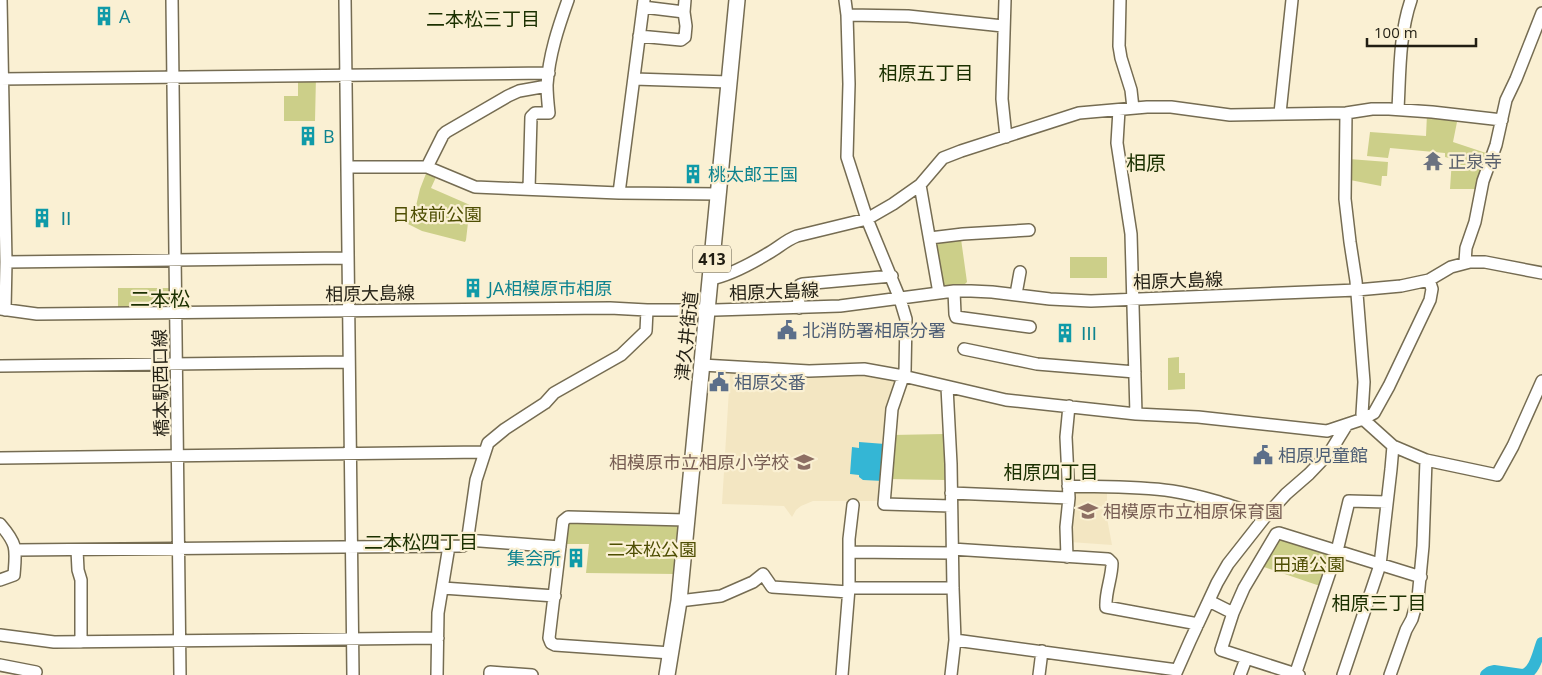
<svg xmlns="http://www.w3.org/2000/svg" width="1542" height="675" font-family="'Open Sans','Noto Sans JP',sans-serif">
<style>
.built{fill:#f3e6c2}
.green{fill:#cccf89}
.water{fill:#34b6d5}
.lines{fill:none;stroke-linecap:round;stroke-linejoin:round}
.stream{stroke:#34b6d5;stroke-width:2}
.river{stroke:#34b6d5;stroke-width:12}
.minor-casing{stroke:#756c52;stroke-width:14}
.highway-casing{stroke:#756c52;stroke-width:18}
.minor{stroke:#fff;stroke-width:11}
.highway{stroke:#fff;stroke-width:15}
.labels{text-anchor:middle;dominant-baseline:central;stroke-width:4.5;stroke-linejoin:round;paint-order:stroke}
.shield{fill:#faf0d3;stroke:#625d4d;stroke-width:1}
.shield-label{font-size:16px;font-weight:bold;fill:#211e13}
.culture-label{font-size:18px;fill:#0d838f;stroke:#faf0d3;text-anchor:start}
.worship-label{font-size:18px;fill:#5b616d;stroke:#faf0d3;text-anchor:start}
.park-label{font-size:18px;fill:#4e4e03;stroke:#faf0d3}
.street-label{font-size:18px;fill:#211e13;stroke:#faf0d3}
.service-label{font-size:18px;fill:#4e5e75;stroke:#faf0d3;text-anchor:start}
.education-label{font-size:18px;fill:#785e54;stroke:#faf0d3;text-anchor:end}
.neighbourhood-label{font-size:19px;fill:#1b3000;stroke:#faf0d3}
.quarter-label{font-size:20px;fill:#1b3000;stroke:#faf0d3}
</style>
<rect width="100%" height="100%" fill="#faf0d3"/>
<!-- built -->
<path class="built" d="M731 372 869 374 896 379 879 501H813L801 506 796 510 792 517 784 506 722 504 730 373Z
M1071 489 1107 490V518L1112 545 1070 542Z"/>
<!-- green -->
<path class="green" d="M298 76H316L315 121H284V96H298Z
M1427 114 1458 117 1453 142 1489 154 1479 189H1450L1452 159 1445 157V153L1390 148 1388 158 1367 156 1370 132 1426 136Z
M1349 159 1388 162 1387 176H1382L1381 186 1350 180Z
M427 171 437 175 431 188 470 205 466 240 465 242 422 231 408 224V221L415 210 420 189Z
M961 239 967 282 965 284 943 286 934 244 936 241Z
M1070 257H1107V278H1070Z
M118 288H170V306L118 307Z
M1179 357V373H1185V389L1168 390V358Z
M944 434 946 480 889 479 892 435Z
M570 522 677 524 680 528 675 574 586 573 589 544H566L568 524Z
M1279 535 1334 552 1323 587 1261 566Z"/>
<!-- water -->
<path class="water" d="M859 442 885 444 883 481 863 480 859 477V475L850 474 852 447 859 448Z"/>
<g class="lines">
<!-- stream -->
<path class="stream" d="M1528 674 1529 675"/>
<!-- river -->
<path class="river" d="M1486 675 1490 672 1494 671 1522 675
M1523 675C1535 672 1538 654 1542 643"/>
<defs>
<path id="minor" d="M1 0 6 262 5 310
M172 0 180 675
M345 0 353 675
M845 0 847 15 849 84 847 157 867 219 900 299 906 319 905 371 892 409 884 504 951 506
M1005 0 1002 99 1006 137
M1120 0 1119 46 1121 58 1131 90 1133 108
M643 7 684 12 685 0
M847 15 908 16 1003 26
M639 36 681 40 685 37 686 26 684 12
M0 79 549 73
M634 79 729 82
M1398 109C1400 73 1399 35 1411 0
M1119 110 1117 143 1131 234 1136 414
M1280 113 1292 0
M1346 113 1345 199 1350 242 1356 281 1364 382 1362 414 1363 419 1393 446 1426 460 1497 475 1513 446 1542 381
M347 167H427L475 187 619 193 719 194
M427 167 443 135 446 132 508 96 519 91 547 86
M920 185 939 293
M529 189 531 117 535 113H549C548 104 547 94 547 85 549 55 558 28 568 0
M619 193 644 0
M930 238 963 234 1029 230
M6 262 348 258
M1465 262 1466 248 1475 222 1483 181 1496 145 1506 100 1516 79 1542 13
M710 279C728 276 752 263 767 254 778 248 786 240 797 236L867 219 893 204 920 185 943 158 961 151 1079 113 1147 107H1171L1230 115 1346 113 1372 109H1389L1432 112 1502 120
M954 291 955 314 956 317 1030 327
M1016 294 1020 272
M799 308 798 290 800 285 803 284 892 276
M0 309 37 314 610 308 647 310H715L840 306 954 291H971L992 292 1050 299 1091 301 1357 290 1401 286 1429 280 1451 267 1470 262H1485L1542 273
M964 349 1037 364 1135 372
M702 365 809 371 864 369 903 376 1006 400 1136 414 1198 417 1327 431 1363 419 1374 413 1389 386 1430 300 1432 289 1429 280
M0 366 349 362
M947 387 951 464 953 588 955 640 951 675
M0 458 485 452
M1068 486C1102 487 1139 486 1172 491 1204 496 1235 507 1265 517
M951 493 1069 498
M0 524C18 545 16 549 14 575L0 580
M467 540 560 547
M952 549 1108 559 1112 563C1112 578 1105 592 1106 607L1198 624
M16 550 463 546 467 543 476 480 488 443 505 429 545 403 554 393 621 355 646 331 647 310
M77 550 78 570 81 580V642
M849 552 952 553
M1067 557 1066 527 1069 498 1066 437 1069 406
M443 588 555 596
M849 588H953
M679 601 721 596 753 582 763 574 772 587 849 592
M1209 601 1233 613
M0 635 54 642 438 638
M955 640 1177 670
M671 653 555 645 551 643 549 638 563 521 568 517 686 520
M0 665 36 672
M437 675 438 613 449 546
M490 675V672L532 675
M842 675 849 588V539L853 505
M1039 675 1042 651
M1175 675 1190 641 1217 583 1228 564 1265 517 1286 494 1309 474 1330 452 1346 426
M1240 675 1246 659
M1295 675 1337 551 1349 501 1387 502
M1299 675 1221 650 1233 613 1244 588 1276 534 1279 533 1421 577
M1343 675 1380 565 1391 469 1393 446
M1390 675 1406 630 1412 619 1418 598 1423 546 1426 460"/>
<path id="highway" d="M667 675 679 601 737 0"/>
</defs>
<!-- minor casing -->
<use href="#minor" class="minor-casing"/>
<!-- highway casing -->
<use href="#highway" class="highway-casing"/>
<!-- minor -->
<use href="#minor" class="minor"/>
<!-- highway -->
<use href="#highway" class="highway"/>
</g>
<!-- icons -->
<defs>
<symbol id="building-bare" viewBox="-9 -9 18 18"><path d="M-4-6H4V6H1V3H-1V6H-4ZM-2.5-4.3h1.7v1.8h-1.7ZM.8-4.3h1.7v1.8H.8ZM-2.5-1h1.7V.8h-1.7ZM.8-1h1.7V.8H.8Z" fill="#0f9aa8" stroke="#faf0d3" stroke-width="2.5" paint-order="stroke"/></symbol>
<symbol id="temple-bare" viewBox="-9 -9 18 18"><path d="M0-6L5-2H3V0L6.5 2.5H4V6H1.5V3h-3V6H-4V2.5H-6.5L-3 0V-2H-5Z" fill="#6b7280" stroke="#faf0d3" stroke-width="2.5" paint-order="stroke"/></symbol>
<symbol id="civic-bare" viewBox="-9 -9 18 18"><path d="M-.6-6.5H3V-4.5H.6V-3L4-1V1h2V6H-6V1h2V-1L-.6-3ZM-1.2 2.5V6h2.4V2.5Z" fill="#5c6f8a" stroke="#faf0d3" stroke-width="2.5" paint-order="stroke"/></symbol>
<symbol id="school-bare" viewBox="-9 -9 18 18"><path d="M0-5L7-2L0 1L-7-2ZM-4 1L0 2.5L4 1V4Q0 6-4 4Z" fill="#8d6e63" stroke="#faf0d3" stroke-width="2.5" paint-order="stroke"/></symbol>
</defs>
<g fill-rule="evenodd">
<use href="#building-bare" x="90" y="2" width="28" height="28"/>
<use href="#building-bare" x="294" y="122" width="28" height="28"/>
<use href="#temple-bare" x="1419" y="147" width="28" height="28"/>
<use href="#building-bare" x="679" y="160" width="28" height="28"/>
<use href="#building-bare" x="28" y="204" width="28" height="28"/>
<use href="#building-bare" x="459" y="274" width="28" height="28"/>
<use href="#civic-bare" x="773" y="316" width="28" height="28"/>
<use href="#building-bare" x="1051" y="319" width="28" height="28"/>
<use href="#civic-bare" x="705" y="368" width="28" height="28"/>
<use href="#civic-bare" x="1249" y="441" width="28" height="28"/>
<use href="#school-bare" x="790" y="448" width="28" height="28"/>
<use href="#school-bare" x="1074" y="497" width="28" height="28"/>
<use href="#building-bare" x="562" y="544" width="28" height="28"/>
</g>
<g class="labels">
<!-- shield labels -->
<rect class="shield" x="693" y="245.5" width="38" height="27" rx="4"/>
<g class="shield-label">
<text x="712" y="259">413</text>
</g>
<!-- culture labels -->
<g class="culture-label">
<text x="119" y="16">A</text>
<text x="323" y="136">B</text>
<text x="708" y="174">桃太郎王国</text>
<text x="57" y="218">Ⅱ</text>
<text x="488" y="288">JA相模原市相原</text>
<text x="1080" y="333">Ⅲ</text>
<text x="561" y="558" text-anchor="end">集会所</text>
</g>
<!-- worship labels -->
<g class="worship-label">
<text x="1448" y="161">正泉寺</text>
</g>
<!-- park labels -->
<g class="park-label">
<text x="437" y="214">日枝前公園</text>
<text x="652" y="549">二本松公園</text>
<text x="1309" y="564">田通公園</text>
</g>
<!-- street labels -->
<g class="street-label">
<text transform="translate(1178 280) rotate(-2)">相原大島線</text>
<text transform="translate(774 291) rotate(-2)">相原大島線</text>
<text transform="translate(370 293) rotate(-1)">相原大島線</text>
<text transform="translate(686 336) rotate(-84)">津久井街道</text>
<text transform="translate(160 383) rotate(-91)">橋本駅西口線</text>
</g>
<!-- service labels -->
<g class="service-label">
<text x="802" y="330">北消防署相原分署</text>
<text x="734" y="382">相原交番</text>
<text x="1278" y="455">相原児童館</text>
</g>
<!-- education labels -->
<g class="education-label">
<text x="789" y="462">相模原市立相原小学校</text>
<text x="1103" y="511" text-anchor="start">相模原市立相原保育園</text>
</g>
<!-- neighbourhood labels -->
<g class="neighbourhood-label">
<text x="483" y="19">二本松三丁目</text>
<text x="926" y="73">相原五丁目</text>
<text x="1051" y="472">相原四丁目</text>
<text x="421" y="542">二本松四丁目</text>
<text x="1379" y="603">相原三丁目</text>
</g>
<!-- quarter labels -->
<g class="quarter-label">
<text x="1146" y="162">相原</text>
<text x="160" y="298">二本松</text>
</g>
</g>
<!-- scale -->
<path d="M1367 38v8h109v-8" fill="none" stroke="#211e13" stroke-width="2.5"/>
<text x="1374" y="38" font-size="15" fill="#211e13" stroke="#faf0d3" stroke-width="4" paint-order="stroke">100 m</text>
</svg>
